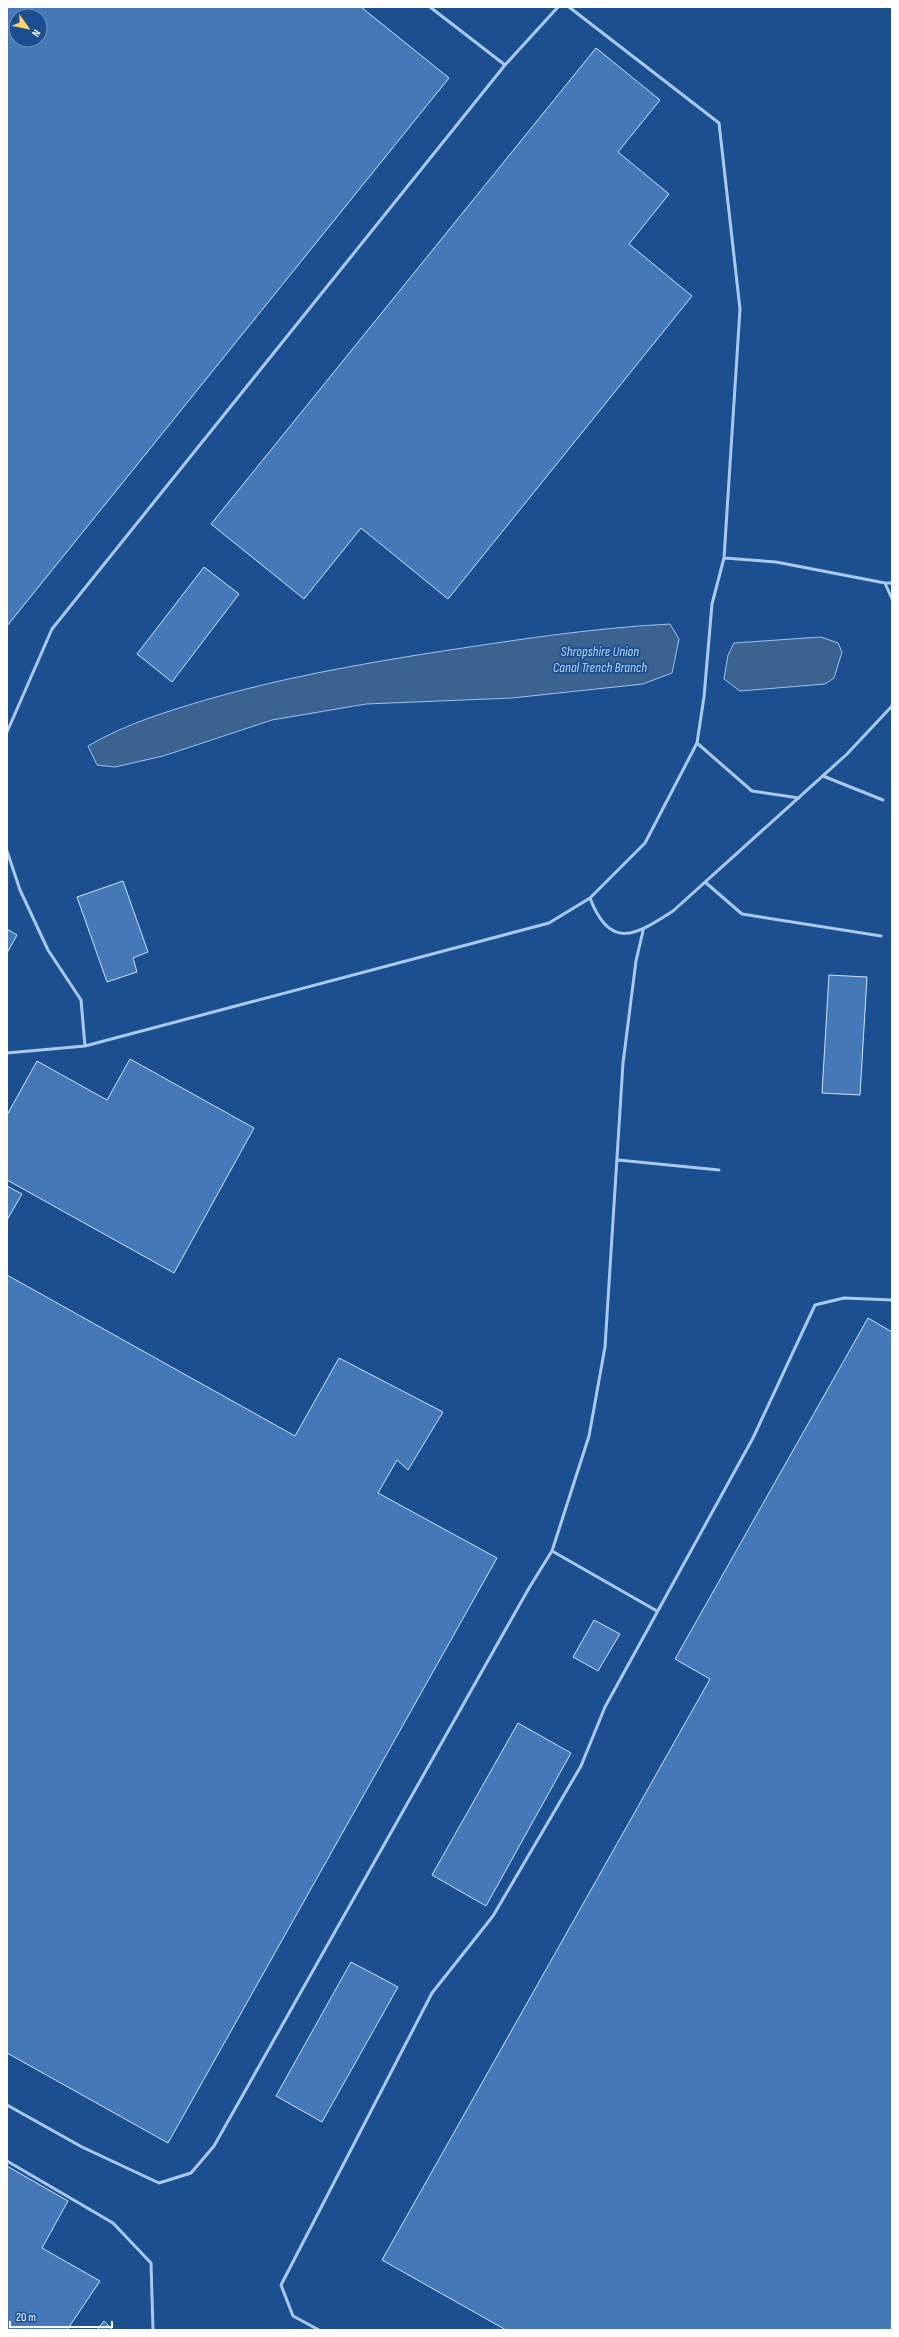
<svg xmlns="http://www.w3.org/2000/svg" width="899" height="2337" font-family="'Sofia Sans Condensed',sans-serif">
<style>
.water{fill:#3c6290;stroke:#9cc4f0}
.building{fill:#4478b7;stroke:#cfe3fa;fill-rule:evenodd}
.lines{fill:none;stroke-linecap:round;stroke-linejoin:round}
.lane{stroke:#a9c9ee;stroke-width:3}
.labels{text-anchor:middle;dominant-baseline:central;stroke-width:3.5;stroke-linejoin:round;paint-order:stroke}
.water-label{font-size:14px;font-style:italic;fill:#b5d3f5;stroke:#1b4f8f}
</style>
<rect width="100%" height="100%" fill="#1b4f8f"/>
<!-- water -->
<path class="water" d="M670 624 679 639 672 673 643 684 512 698 366 704 272 720 163 756 115 767 97 765 88 746C125 724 168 711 209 699 282 678 355 665 430 653 509 641 590 628 670 624Z
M821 637 838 643 842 652 834 678 825 684 740 691 724 679 728 655 734 643Z"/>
<!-- building -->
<path class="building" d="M7 7H361L449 78 7 626ZM16 16H40V40H16Z
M596 48 660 100 618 152 669 194 629 244 692 296 448 599 361 528 304 599 211 524Z
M204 567 239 594 172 682 137 654Z
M123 881 148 952 133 958 137 972 107 982 77 897Z
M7 929 17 935 7 953Z
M829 975 867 977 860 1095 822 1093Z
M130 1059 254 1128 174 1273 7 1180V1115L37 1061 107 1100Z
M7 1186 22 1194 7 1220Z
M7 1275 295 1436 339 1358 443 1412 408 1470 397 1460 378 1493 497 1558 168 2143 7 2053Z
M868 1318 892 1332V2330H506L382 2260 710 1679 675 1659Z
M594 1620 620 1634 598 1671 573 1657Z
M518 1723 571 1753 486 1906 432 1875Z
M351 1962 398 1987 322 2122 276 2096Z
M7 2166 68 2201 42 2248 100 2281 67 2330H7Z
M104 2321 113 2330H97Z"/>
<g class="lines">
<!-- lane -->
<path class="lane" d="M430 7 505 65
M569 7 719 123 740 309 724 558
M885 583H892
M7 732 52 629 505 65 558 7
M697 743 752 791 799 798
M823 776 883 800
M7 851 20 890 48 950 81 1000 85 1046
M705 882 742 914 881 936
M590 898C610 951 636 935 673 911L847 754 892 706
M7 1053 85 1046 549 923 590 898 645 843 697 743 704 697 712 604 724 558 776 562 885 583 892 599
M618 1160 719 1170
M552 1551 657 1611
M7 2105 82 2147 159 2183 191 2173 214 2146 529 1588 552 1551 589 1436 605 1347 623 1063 636 961 643 931
M7 2161 113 2223 151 2263 153 2330
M319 2330 293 2316 281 2285 432 1993 493 1916 581 1766 605 1707 753 1438 815 1305 844 1298 892 1300"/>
</g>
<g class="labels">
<!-- water labels -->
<g class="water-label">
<text x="600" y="651">Shropshire Union<tspan x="600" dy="16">Canal Trench Branch</tspan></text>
</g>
</g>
<!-- border -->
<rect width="899" height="2337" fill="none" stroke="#ffffff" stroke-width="16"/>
<!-- north arrow -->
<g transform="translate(28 28) rotate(123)"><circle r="19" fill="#1b4f8f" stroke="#7695bc"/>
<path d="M0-3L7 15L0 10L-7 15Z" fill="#ffd166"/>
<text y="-6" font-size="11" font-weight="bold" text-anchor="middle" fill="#ffffff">N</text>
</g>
<!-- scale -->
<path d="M10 2321v6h102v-6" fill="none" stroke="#ffffff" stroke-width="2"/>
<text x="16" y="2321" font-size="12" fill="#ffffff" stroke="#1b4f8f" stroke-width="3" paint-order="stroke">20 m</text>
</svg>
